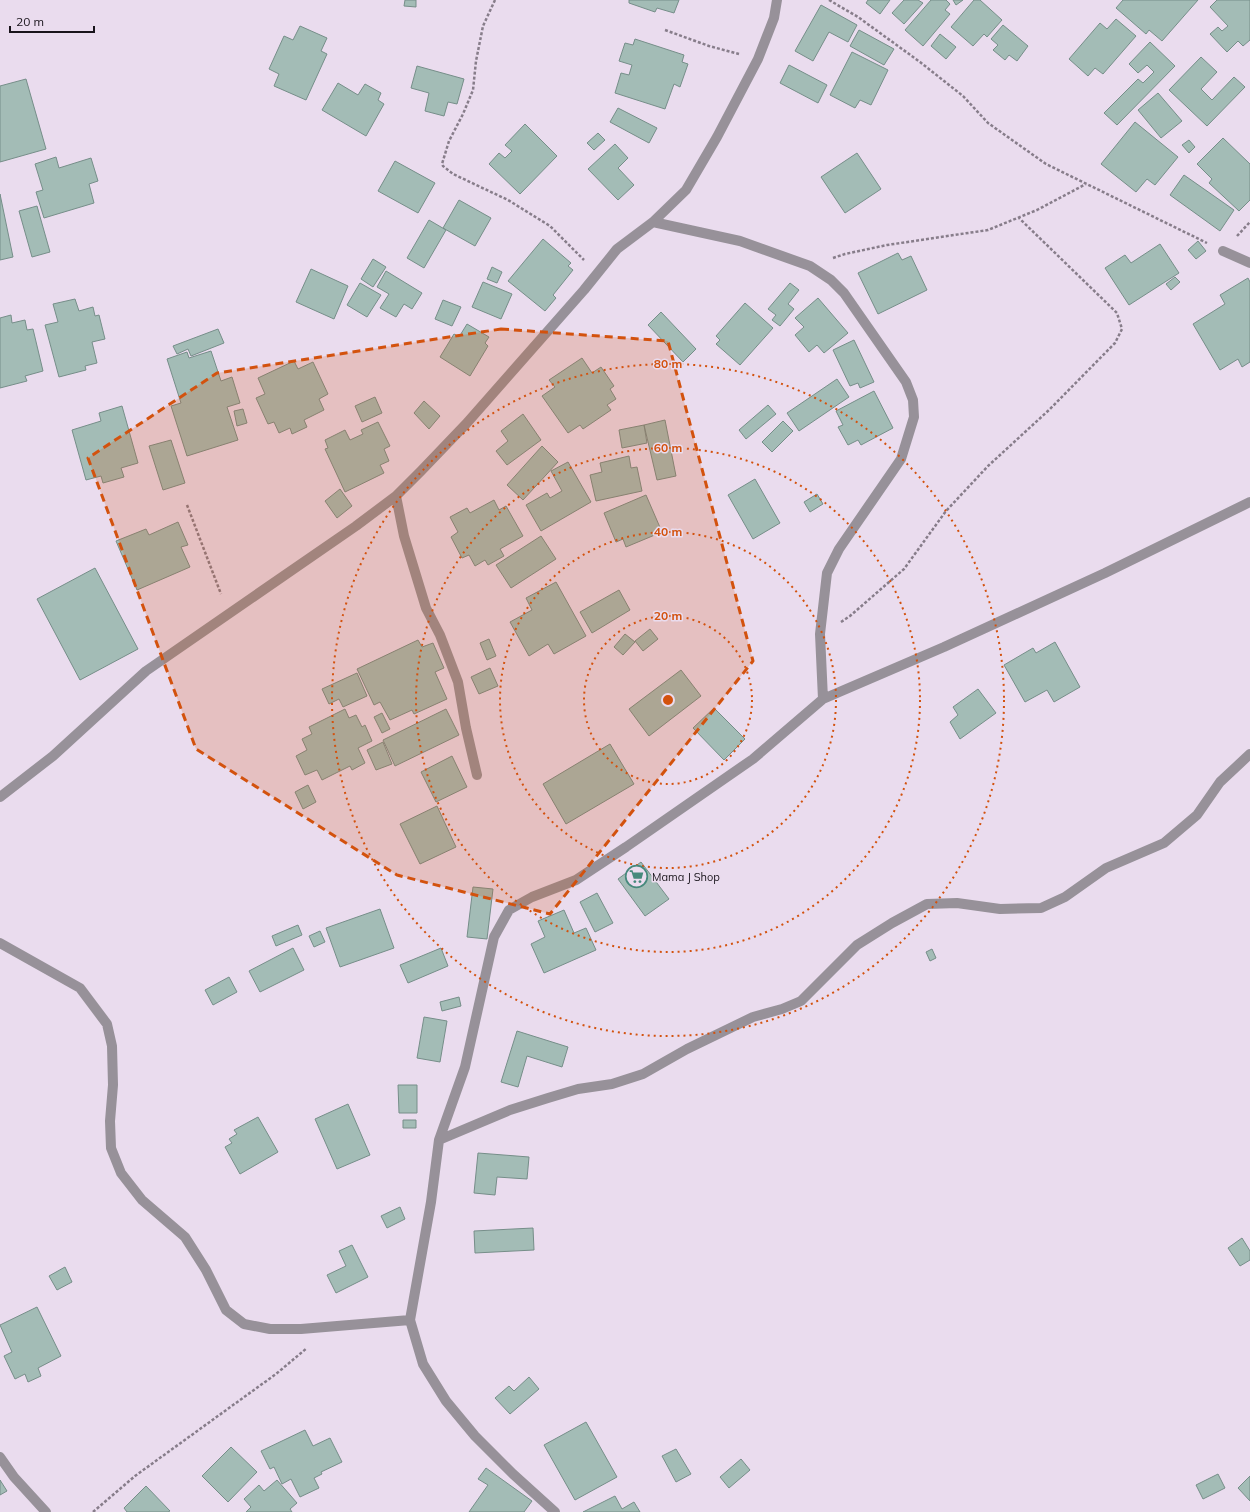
<svg xmlns="http://www.w3.org/2000/svg" width="1250" height="1512" font-family="Mulish,sans-serif">
<style>
.building{fill:#a3bcb6;stroke:#768e89}
.lines{fill:none;stroke-linecap:round;stroke-linejoin:round}
.path{stroke:#877d8a;stroke-width:2.5;stroke-dasharray:3 2;stroke-linecap:butt}
.minor{stroke:#979199;stroke-width:10}
.marked{fill:#d3520e;fill-opacity:0.2;stroke:#d3520e;stroke-width:3;stroke-dasharray:8 5;stroke-linejoin:round}
.ring{fill:none;stroke:#d3520e;stroke-width:2;stroke-dasharray:2 4}
.labels{text-anchor:middle;dominant-baseline:central;stroke-width:3;stroke-linejoin:round;paint-order:stroke}
.poi-label{font-size:11px;fill:#19141b;stroke:#eadcee;text-anchor:start}
.centre{fill:#d3520e;stroke:#eadcee;stroke-width:2}
.ring-label{font-size:12px;text-anchor:middle;font-weight:bold;fill:#d3520e;stroke:#eadcee;stroke-width:3;stroke-linejoin:round;paint-order:stroke}
</style>
<rect width="100%" height="100%" fill="#eadcee"/>
<!-- building -->
<path class="building" d="M405 0H416V7L404 6Z
M629 0H679L674 13 657 8 655 12 629 3Z
M868 0H890L880 14 866 3Z
M904 0H918L923 3 904 24 892 13Z
M931 0H946L950 4 945 10 950 14 923 46 905 30Z
M953 0H963L956 5Z
M974 0H980L1002 20 987 37 984 34 973 46 951 27Z
M1123 0H1198L1162 41 1149 30 1146 34 1116 8Z
M1217 0H1250V40L1243 46 1238 41 1227 52 1210 34 1218 27 1222 31 1228 26 1210 7Z
M821 5 857 25 848 42 829 32 813 61 795 51Z
M1116 19 1136 36 1103 74 1095 68 1088 76 1069 59 1100 23 1107 29Z
M1003 25 1028 46 1017 61 1009 55 1005 60 993 50 998 45 991 39Z
M300 26 327 38 321 51 327 54 306 100 274 86 279 74 269 69 284 36 293 40Z
M859 30 894 49 884 65 850 46Z
M940 34 956 47 946 59 931 46Z
M635 39 684 55 682 62 688 64 680 87 674 84 665 109 615 93 621 73 629 75 632 65 619 61 625 43 633 45Z
M1150 42 1175 66 1117 125 1104 113 1138 79 1143 83 1154 72 1147 65 1138 73 1129 64Z
M852 52 888 70 871 105 860 100 855 108 830 95Z
M1201 57 1217 72 1201 89 1212 100 1234 77 1245 87 1207 126 1169 90Z
M789 65 827 85 818 103 780 83Z
M417 66 464 79 457 104 448 102 444 116 425 111 429 93 411 88Z
M26 79 46 149 0 162V86Z
M338 83 358 95 365 84 381 93 378 100 384 104 366 136 322 110Z
M1158 93 1182 121 1161 138 1138 110Z
M618 108 657 128 649 143 610 122Z
M1135 122 1178 157 1155 185 1147 179 1136 192 1101 164Z
M525 124 557 156 520 194 489 164 499 153 505 158 512 151 505 145Z
M598 133 605 140 594 150 587 143Z
M1223 138 1250 164V200L1239 211 1209 183 1212 179 1197 164Z
M1189 140 1195 147 1189 153 1182 145Z
M615 144 628 158 618 168 634 185 618 200 588 169Z
M857 153 881 189 845 213 821 177Z
M56 157 59 168 91 158 98 181 89 184 94 203 44 218 36 192 43 190 35 164Z
M395 161 435 183 418 213 378 191Z
M1184 175 1234 210 1220 231 1170 195Z
M0 194 13 257 0 260Z
M459 200 491 218 475 246 443 228Z
M37 206 50 252 32 257 19 211Z
M429 220 446 230 424 268 407 258Z
M543 239 571 263 568 266 573 270 553 295 556 298 545 311 508 281Z
M1198 241 1206 251 1196 259 1188 250Z
M1160 244 1179 273 1129 305 1105 268 1125 255 1131 263Z
M898 253 902 260 911 256 927 290 878 314 858 273Z
M373 259 386 267 373 287 361 279Z
M492 267 502 272 497 283 487 279Z
M311 269 348 286 334 319 296 302Z
M386 271 422 293 412 309 404 304 396 317 380 308 389 294 377 287Z
M1175 277 1180 282 1171 290 1166 284Z
M1248 278 1250 282V362L1242 367 1238 359 1220 370 1193 324 1225 304 1220 295Z
M483 282 512 294 501 319 472 307Z
M360 283 381 295 367 317 347 305Z
M790 283 799 290 788 304 794 309 780 326 772 320 776 315 768 309Z
M818 298 848 333 824 353 817 345 809 352 795 335 804 327 795 318Z
M75 299 79 311 93 307 95 316 99 315 105 339 92 342 97 363 85 366 86 370 59 377 45 325 58 322 53 304Z
M443 300 461 307 452 326 435 319Z
M745 303 773 328 740 365 716 344 720 340 716 336Z
M661 312 696 349 683 362 648 325Z
M11 315 12 323 25 320 27 330 33 329 43 371 25 376 27 381 0 388V318Z
M467 324 489 337 485 343 488 346 470 376 440 357 454 334 459 337Z
M218 329 224 343 191 356 188 349 177 354 173 346Z
M854 340 874 382 860 388 858 383 850 386 833 350Z
M211 351 221 381 232 377 240 403 227 407 238 440 187 456 171 406 181 403 167 359 187 352 189 358Z
M582 358 592 373 601 367 614 386 610 389 616 399 607 405 611 410 583 429 580 425 568 433 542 396 555 387 549 380Z
M294 361 298 369 313 362 328 394 319 399 324 410 304 420 307 427 292 434 290 428 279 433 274 422 268 424 256 398 265 394 258 378Z
M837 379 849 397 799 431 787 413Z
M874 391 893 428 861 445 858 440 848 445 838 427 843 425 836 411Z
M375 397 382 413 362 422 355 406Z
M424 401 440 416 429 429 414 413Z
M768 405 776 414 746 439 739 430Z
M122 406 138 463 121 468 124 477 103 483 101 476 86 480 72 430 101 421 99 413Z
M243 409 247 423 237 426 234 411Z
M523 414 541 440 507 465 496 451 508 441 501 431Z
M665 420 676 476 657 480 644 425Z
M783 421 793 431 772 452 762 442Z
M378 422 390 446 384 449 389 461 380 465 384 473 345 492 325 449 328 448 325 440 345 430 350 440 363 434 361 430Z
M644 425 647 443 622 448 619 430Z
M171 440 185 483 163 490 149 446Z
M542 446 558 462 523 500 507 485Z
M629 456 631 468 637 467 642 491 596 501 590 475 602 472 600 463Z
M568 462 591 502 541 531 526 505 547 493 550 498 562 491 551 471Z
M755 479 780 523 753 539 728 495Z
M340 489 352 506 337 518 325 501Z
M817 494 823 504 810 512 804 502Z
M646 495 662 532 626 547 623 539 616 542 604 513Z
M494 500 499 510 506 506 523 536 500 549 504 556 488 565 485 560 475 566 469 555 462 558 451 537 458 532 450 517 467 508 470 513Z
M178 522 188 545 181 547 190 567 137 590 116 541 146 529 149 535Z
M541 536 556 559 511 588 496 565Z
M95 568 138 649 80 680 37 599Z
M556 582 586 636 554 654 548 644 529 656 510 622 532 610 526 598Z
M619 590 630 610 592 633 580 612Z
M650 629 658 639 643 651 635 641Z
M625 634 635 642 623 655 614 647Z
M489 639 496 656 487 660 480 643Z
M418 640 422 647 433 643 444 668 435 672 447 699 414 714 412 710 390 720 380 702 374 705 357 669Z
M1055 642 1080 687 1054 702 1047 690 1025 702 1004 665 1033 648 1036 653Z
M490 668 498 686 479 694 471 677Z
M681 670 701 696 649 736 629 709Z
M357 673 367 696 343 707 339 699 329 704 322 689Z
M978 689 996 713 960 739 950 722 958 715 953 707Z
M714 708 745 739 724 760 693 728Z
M345 709 349 718 356 715 362 727 365 725 372 741 358 748 365 763 352 770 350 766 322 780 317 770 305 775 296 756 307 750 302 739 312 734 309 727Z
M446 709 459 735 395 766 383 740Z
M382 713 390 729 382 733 374 717Z
M383 742 392 764 376 770 367 750Z
M610 744 634 784 566 824 543 784Z
M452 756 467 787 436 802 421 772Z
M308 785 316 802 303 809 295 792Z
M437 806 456 847 420 864 400 824Z
M641 862 669 899 645 916 618 879Z
M473 887 493 889 487 939 467 937Z
M597 893 613 923 595 932 580 902Z
M380 909 394 948 340 967 326 928Z
M564 910 574 933 586 928 596 950 544 973 531 944 545 937 538 921Z
M298 925 302 935 276 946 272 936Z
M320 931 325 942 314 947 309 936Z
M293 948 304 970 260 992 249 971Z
M441 948 448 966 408 983 400 965Z
M932 949 936 958 930 961 926 952Z
M229 977 237 992 213 1005 205 990Z
M459 997 461 1006 442 1011 440 1002Z
M424 1017 447 1021 440 1062 417 1058Z
M517 1031 568 1047 562 1067 527 1056 518 1087 501 1082Z
M398 1085H417V1113H399Z
M348 1104 370 1155 337 1169 315 1119Z
M258 1117 278 1152 240 1174 225 1147 232 1143 229 1139 237 1134 234 1130Z
M403 1120H416V1128H403Z
M478 1153 529 1157 527 1179 497 1177 495 1195 474 1193Z
M400 1207 405 1219 387 1228 381 1216Z
M533 1228 534 1250 475 1253 474 1231Z
M1242 1238 1250 1251V1260L1240 1266 1228 1248Z
M352 1245 368 1277 336 1293 327 1275 346 1266 339 1251Z
M65 1267 72 1282 57 1290 49 1276Z
M37 1307 61 1356 38 1368 41 1376 28 1382 25 1374 15 1379 4 1356 12 1352 0 1325Z
M529 1377 539 1389 510 1414 495 1398 509 1386 514 1391Z
M586 1422 617 1477 575 1500 544 1445Z
M305 1430 313 1446 330 1438 342 1462 321 1472 322 1474 314 1478 319 1488 300 1497 291 1479 282 1484 274 1467 270 1469 261 1451Z
M231 1447 257 1472 228 1502 202 1476Z
M676 1449 691 1474 676 1482 662 1456Z
M741 1459 750 1470 729 1488 720 1477Z
M486 1468 532 1501 524 1512H469L488 1485 478 1479Z
M1218 1474 1225 1488 1203 1499 1196 1485Z
M1250 1476V1501L1238 1488Z
M0 1480 7 1491 0 1495Z
M277 1480 297 1503 290 1509 292 1512H246L251 1507 244 1499 259 1485 264 1491Z
M146 1486 170 1511 168 1512H127L124 1508Z
M615 1496 622 1509 634 1502 640 1512H583Z"/>
<g class="lines">
<!-- path -->
<path class="path" d="M495 0 483 26 476 61 473 90 463 114 449 141 442 164 443 166 453 174 508 200 550 226 584 260
M829 0 858 17 920 62 963 96 988 123 1046 164 1207 243
M665 30 709 46 739 54
M1237 236 1250 222
M833 258 845 254 887 245 988 230 1037 210 1086 184
M187 505 221 594
M841 622 850 616 904 569 946 511 988 466 1049 410 1115 343 1122 329 1117 313 1019 218
M93 1512 135 1476 276 1374 307 1348"/>
<!-- minor -->
<path class="minor" d="M653 222 740 241 810 266 831 280 844 293 906 382 913 400 914 417 901 459 839 549 827 573 820 634 823 699
M1223 251 1250 263
M396 496 404 536 426 608 440 635 458 682 466 728 477 775
M0 797 53 756 146 671 356 526 396 496 421 471 466 424 584 290 617 249 653 222 686 190 717 137 758 59 774 18 777 0
M0 943 80 988 107 1024 112 1046 113 1085 110 1121 111 1148 121 1173 142 1200 185 1237 206 1270 226 1310 244 1324 270 1329H301L410 1320
M439 1140 510 1110 548 1098 578 1089 612 1084 643 1074 687 1049 753 1017 782 1009 801 1001 857 945 892 923 927 904 957 903 1000 909 1041 908 1065 897 1106 868 1164 843 1197 815 1220 782 1250 754
M0 1457 14 1477 46 1512
M555 1512 513 1474 475 1436 446 1401 423 1364 410 1320 431 1202 439 1140 465 1067 494 937 509 910 532 897 576 880 626 847 753 759 823 699 944 647 1105 573 1250 502"/>
</g>
<!-- marked area -->
<path class="marked" d="M501 329 668 341 753 661 550 914 397 875 196 749 88 458 217 373Z"/>
<!-- distance rings -->
<g class="ring">
<circle cx="668" cy="700" r="84"/>
<circle cx="668" cy="700" r="168"/>
<circle cx="668" cy="700" r="252"/>
<circle cx="668" cy="700" r="336"/>
</g>
<!-- icons -->
<defs>
<symbol id="supermarket-ring" viewBox="-11 -11 22 22"><circle r="9.5" fill="#eadcee" stroke="#46897c" stroke-width="1.5"/><path d="M-6-5.5h2.5l.6 2H6L4.5 2H-2.5L-4.4-4H-6ZM-1.5 3.2a1.3 1.3 0 1 0 .1 0ZM3 3.2a1.3 1.3 0 1 0 .1 0Z" fill="#46897c"/></symbol>
</defs>
<g fill-rule="evenodd">
<use href="#supermarket-ring" x="624" y="864" width="25" height="25"/>
</g>
<g class="labels">
<!-- poi labels -->
<g class="poi-label">
<text x="652" y="877">Mama J Shop</text>
</g>
</g>
<circle cx="668" cy="700" r="6" class="centre"/>
<g class="ring-label">
<text x="668" y="368">80 m</text>
<text x="668" y="452">60 m</text>
<text x="668" y="536">40 m</text>
<text x="668" y="620">20 m</text>
</g>
<!-- scale -->
<path d="M10 26v6h84v-6" fill="none" stroke="#19141b" stroke-width="2"/>
<text x="16" y="26" font-size="12" fill="#19141b" stroke="#eadcee" stroke-width="3" paint-order="stroke">20 m</text>
</svg>
